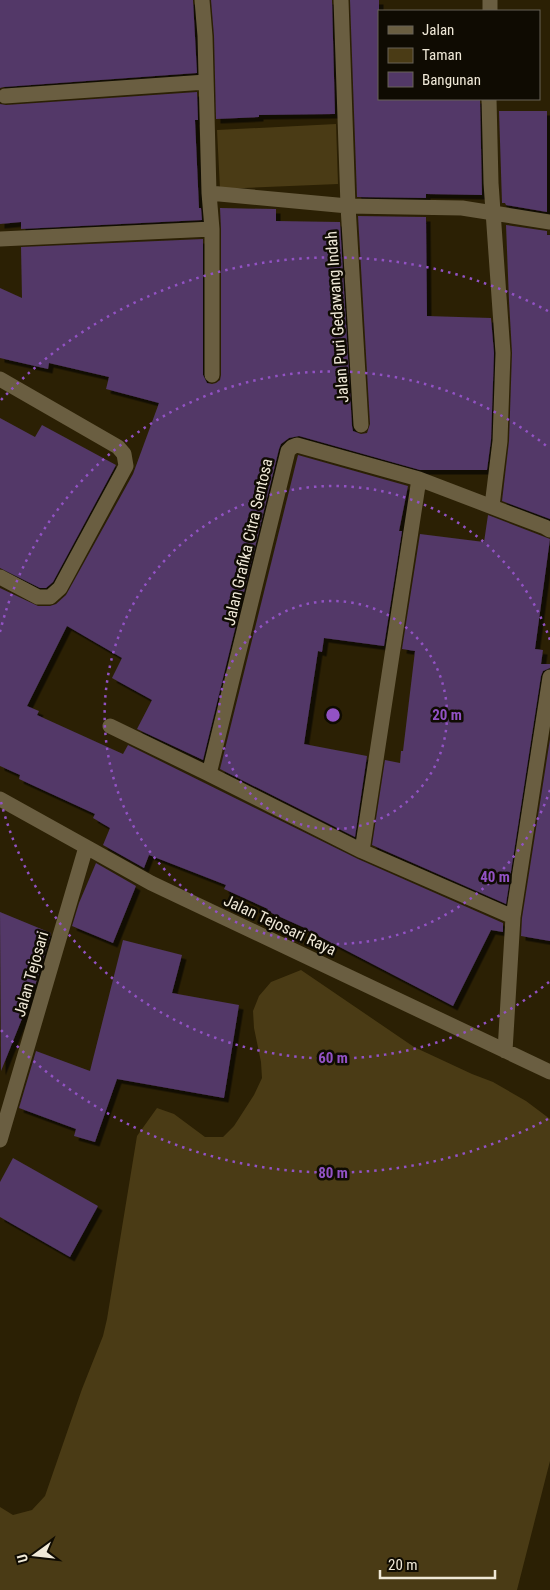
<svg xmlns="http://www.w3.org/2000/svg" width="550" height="1590" font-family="'Roboto Condensed',sans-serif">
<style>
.green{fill:#4a3b15}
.building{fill:#523867;filter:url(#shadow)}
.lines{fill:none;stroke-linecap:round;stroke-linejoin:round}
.minor{stroke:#6a5e41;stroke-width:15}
.ring{fill:none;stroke:#9252c4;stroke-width:2.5;stroke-dasharray:2.5 5}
.labels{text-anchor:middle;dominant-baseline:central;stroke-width:5;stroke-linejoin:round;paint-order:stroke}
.street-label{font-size:16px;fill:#efe8d7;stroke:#0f0b02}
.centre{fill:#9252c4;stroke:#0f0b02;stroke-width:2.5}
.ring-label{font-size:15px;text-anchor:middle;font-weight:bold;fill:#9252c4;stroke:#0f0b02;stroke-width:5;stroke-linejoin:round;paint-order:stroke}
</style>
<defs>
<filter id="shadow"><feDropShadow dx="4.5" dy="4.5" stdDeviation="0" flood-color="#0009"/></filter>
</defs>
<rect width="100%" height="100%" fill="#2b2004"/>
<!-- green -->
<path class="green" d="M336 124 338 184 220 189 217 130Z
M301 970 414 1047 472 1074 493 1082 526 1101 550 1119V1461L517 1590H0V1507L13 1515 32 1510 45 1496 82 1389 103 1336 107 1319 137 1136 157 1108 174 1114 205 1137H223L234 1126 254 1095 262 1078 261 1062 254 1028 253 1011 259 996 271 982Z"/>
<!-- building -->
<path class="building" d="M0 0H193L197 73 4 87 0 88Z
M211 0H332L335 114 259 115V117L216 119 214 36Z
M350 0H379V99H480L482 195 426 194V198L357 197Z
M197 92 198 120H195L199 208H201L202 220 21 229V222L0 224V104L6 105Z
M499 111H547V212L506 205 505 203H502Z
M220 208 276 209V221L340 222 352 426 353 431 361 434 367 433 370 424 358 216 426 217 427 316 491 318 494 353 491 440 487 470H420L299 436 289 438 281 444 279 449 203 760 137 729 152 700 112 678 122 658 67 626 27 706 39 711 37 715 123 754 128 745 358 859 503 923V932L491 930 453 1006 307 930V929L267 911 268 909 224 889 226 885 149 855 144 868 103 845 110 828 93 818 95 814 19 779 20 775 0 766V588L38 606H50L56 604 66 595 133 474 159 403 106 389 109 377 49 363 48 369 0 358V288L22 298 21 247 203 239V375L207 383 212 384 216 383 220 380 221 375V229Z
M506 225 547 231V235H550V519L502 501 509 441 512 353 509 301Z
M0 418 35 437 42 425 116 465 53 582 46 588H40L0 568Z
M298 455 408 486 399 531H402L384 646 324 638 322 652 318 651 304 744 367 756 355 837 220 769Z
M488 515 550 539 535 649 543 650 541 664H550V668L543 671 541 676 506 904 372 845 385 760 400 763 401 751H403L415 651 402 649 420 534 484 542Z
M550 739V941L521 936 522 918Z
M96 863 136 886 113 943 72 926 79 903Z
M0 912 51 933 34 989 1 1071Z
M123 940 182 955 172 993 239 1005 224 1098 117 1079 95 1142 74 1136 76 1129 19 1108 36 1051 90 1071Z
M13 1158 98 1206 70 1257 0 1217V1182Z"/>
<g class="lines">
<!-- minor -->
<path class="minor" d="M202 0 205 36 209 193 212 229V375
M490 11V0
M5 96 206 82
M489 99 491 183 503 353 500 441 492 506
M209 193 348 206 341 0
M0 239 212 229
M0 379 118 447 124 454 126 466 60 588 50 597H38L0 577
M361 425 348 206 462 208 550 222
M110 726 209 774
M0 799 151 883 550 1072
M362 851 419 479
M513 917 362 851 209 774 288 451 292 447 297 445 419 479 545 527 550 530
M505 1051 513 917 550 677
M0 1140 86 847"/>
</g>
<!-- distance rings -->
<g class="ring">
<circle cx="333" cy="715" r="114"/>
<path d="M550 790A229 229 0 1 1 550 640"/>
<path d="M549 982A343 343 0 0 1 0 798M0 632A343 343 0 0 1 549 448"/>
<path d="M548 1119A458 458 0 0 1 1 1030M1 400A458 458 0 0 1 548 311"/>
</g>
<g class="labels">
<!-- street labels -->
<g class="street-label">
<text transform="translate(337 317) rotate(-94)">Jalan Puri Gedawang Indah</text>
<text transform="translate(248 542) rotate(-77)">Jalan Grafika Citra Sentosa</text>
<text transform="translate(280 925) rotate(25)">Jalan Tejosari Raya</text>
<text transform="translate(31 974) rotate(-74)">Jalan Tejosari</text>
</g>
</g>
<circle cx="333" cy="715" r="8" class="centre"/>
<g class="ring-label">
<text x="447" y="720">20 m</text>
<text x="495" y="882">40 m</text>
<text x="333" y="1063">60 m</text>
<text x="333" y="1178">80 m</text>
</g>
<!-- legend -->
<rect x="378" y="10" width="162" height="90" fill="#0f0b02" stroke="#696357"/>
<rect x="388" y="26" width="25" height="8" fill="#6a5e41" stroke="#696357"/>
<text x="422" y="35" font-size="15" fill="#efe8d7">Jalan</text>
<rect x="388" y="48" width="25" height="15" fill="#4a3b15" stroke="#696357"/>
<text x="422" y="60" font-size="15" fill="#efe8d7">Taman</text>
<rect x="388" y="72" width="25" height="15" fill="#523867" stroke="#696357"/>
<text x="422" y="85" font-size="15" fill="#efe8d7">Bangunan</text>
<!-- north arrow -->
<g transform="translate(35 1555) rotate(255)" stroke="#0f0b02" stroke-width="4" paint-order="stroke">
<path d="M0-4L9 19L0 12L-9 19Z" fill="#efe8d7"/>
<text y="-8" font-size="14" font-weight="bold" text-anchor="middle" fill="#efe8d7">U</text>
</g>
<!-- scale -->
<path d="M380 1570v8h115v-8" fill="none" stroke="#efe8d7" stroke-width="2.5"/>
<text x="388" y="1570" font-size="15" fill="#efe8d7" stroke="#0f0b02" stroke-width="4" paint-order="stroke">20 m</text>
</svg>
